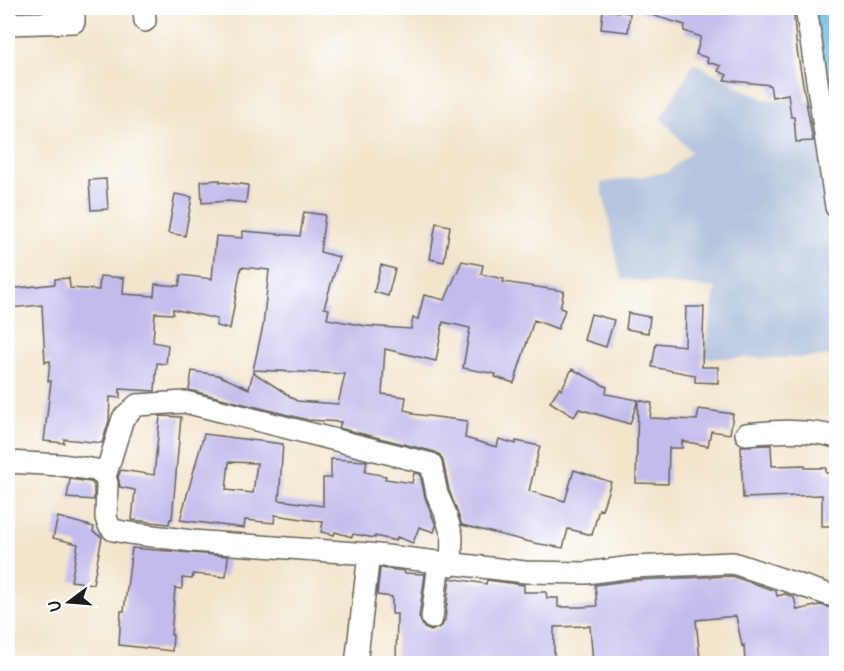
<svg xmlns="http://www.w3.org/2000/svg" width="844" height="671" font-family="Pangolin,sans-serif">
<style>
.industrial{fill:#b6c5de}
.lines{fill:none;stroke-linecap:round;stroke-linejoin:round}
.river{stroke:#68b9e3;stroke-width:33}
.building{fill:#c3bbec;fill-rule:evenodd}
.minor-casing{stroke:#67625a;stroke-width:24}
.minor{stroke:#fff;stroke-width:21}
</style>
<rect width="100%" height="100%" fill="#fff"/>
<filter id="ink" filterUnits="userSpaceOnUse"><feTurbulence type="fractalNoise" baseFrequency=".0167" numOctaves="2"/><feDisplacementMap in="SourceGraphic" scale="12" xChannelSelector="R" yChannelSelector="G"/><feConvolveMatrix kernelMatrix="1 2 1 2 8 2 1 2 1" color-interpolation-filters="sRGB"/></filter>
<filter id="wash" filterUnits="userSpaceOnUse"><feTurbulence type="fractalNoise" baseFrequency=".008" numOctaves="4" result="noise"/><feDisplacementMap in="SourceGraphic" scale="24" xChannelSelector="R" yChannelSelector="G"/><feGaussianBlur stdDeviation="1.35" result="paint"/><feColorMatrix in="noise" values="0 0 0 0 0 0 0 0 0 0 0 0 0 0 0 0 0 1.4 0 .05"/><feComposite in="paint" operator="in"/></filter>
<g filter="url(#wash)">
<rect width="100%" height="100%" fill="#f2e5cc"/>
<!-- industrial -->
<path class="industrial" d="M694 63 762 99 823 102 836 226V355L807 358H703L716 288 621 279 601 183 668 172 691 152 661 118Z"/>
<g class="lines">
<!-- river -->
<path class="river" d="M816 8 836 132"/>
</g>
<g id="blocks">
<!-- building -->
<path class="building" d="M638 8H793L797 50 813 141 796 142 794 117H791L788 94 772 97 770 85 724 80 727 75 718 71 721 66 707 62 708 58 696 54 701 37 684 31 685 25 638 11Z
M603 10 630 13 628 32 601 29Z
M106 179 108 209 91 210 89 180Z
M220 180V182L248 185 246 203 228 201 202 203 201 181Z
M175 194 192 197 185 236 168 233Z
M304 212 325 215 320 252 339 257 324 308 329 309 327 319 366 326 411 329 413 318 418 319 424 295 445 300 462 261 483 265 481 274 504 279 503 282 564 291 560 308 565 310 558 329 534 320 514 383 495 377 496 374 463 368 470 328 443 322 436 361 385 349 382 394 406 397 404 410 413 412 412 414 467 421 465 438 497 447 499 439 516 444V441L540 446 529 491 565 501 574 470 611 482 602 510 599 509 592 535 568 529 563 548 534 543 462 525 449 490 443 461 440 455 435 452 339 428 341 422 308 420 189 390 192 371 218 375 249 389 253 372 297 401 338 404 345 374 253 370 263 326 269 270 241 267 230 329 216 326 217 319 173 309V314L155 313 153 342 168 345 166 364 157 363 155 391 120 389V398L110 397 109 421 102 443 64 439V443L44 441 51 381H48L50 361 45 362 42 305 8 308V289L55 284V279L69 278 70 288 99 290 100 276 124 278 123 294 154 296 155 284 179 286 181 275 212 279 216 236 243 238V231L300 236Z
M436 223 450 226 444 262 430 259Z
M381 265 395 269 388 296 374 292Z
M686 307H704L702 367H718V383L695 382V375L652 367 656 343 685 346Z
M628 313 650 317 648 333 626 329Z
M591 314 614 320 606 347 584 340Z
M572 369 607 387 606 394 638 400 630 424 579 409 574 417 550 402 559 388 561 390Z
M638 400 652 403 650 418 697 420 699 409 733 414 730 434 711 431 708 446 682 441V448H669L668 484 636 483Z
M160 416 181 417 172 519H170L169 524 132 520 135 490 120 487 118 477 121 470 154 475Z
M204 434 283 444 279 500 323 506V478H331V459L367 461 365 472 386 476 385 479 412 483 414 473 420 474 425 497 436 526 434 532 419 527 413 543 397 537 396 541 375 536V538L353 534 352 537 335 532 334 535 321 532 323 522 275 515 274 523 245 520 244 528 180 520ZM229 462 257 463 253 493 226 490Z
M771 445 772 466 805 465V468H826V473H837V526H822V495L743 498 741 446Z
M70 479 91 482 94 485V500L67 498Z
M58 517 94 527 93 532 102 537 93 584 71 581 78 544 53 538Z
M132 548 228 556 226 577 193 574 192 579 182 578V589L175 588 171 635H173L172 651 119 645 121 611H124Z
M380 568 405 571 404 573 425 574 419 617 424 628 431 631 442 626 445 620 450 578 486 584 487 580 524 585V592H546L547 598H558V607H581L597 606 595 585 633 580 731 576 776 591 777 596 785 594 794 597 797 610 820 605 837 609V663H745L744 645 742 646 736 616 696 620 700 659 682 660V663H593L590 626 554 627V663H396L397 614H392V597L377 595Z"/>
</g>
</g>
<g filter="url(#ink)">
<use href="#blocks" fill-opacity="0" stroke="#67625a" stroke-width="1.5"/>
<g class="lines">
<defs>
<path id="minor" d="M144 8 145 21
M806 8 836 207
M8 24 74 22V8
M746 434C775 431 808 429 836 437
M8 462 61 465 96 470 105 477 107 483 106 518 109 525 113 530 129 533 192 541 369 554 525 572 586 573 632 567 733 563 836 597
M105 477 123 418 137 405 185 402 431 464 437 494 445 512 452 536 451 565
M432 618 439 562
M356 664 369 554"/>
</defs>
<!-- minor casing -->
<use href="#minor" class="minor-casing"/>
<!-- minor -->
<use href="#minor" class="minor"/>
</g>
</g>
<!-- margin -->
<rect width="844" height="671" fill="none" stroke="#fff" stroke-width="30"/>
<!-- north arrow -->
<g transform="translate(69 602) rotate(254)" stroke="#ffffff" stroke-width="4.5" paint-order="stroke">
<path d="M0-4.5L10 22L0 15L-10 22Z" fill="#1c1c1c"/>
<text y="-9" font-size="16" font-weight="bold" text-anchor="middle" fill="#1c1c1c">U</text>
</g>
</svg>
